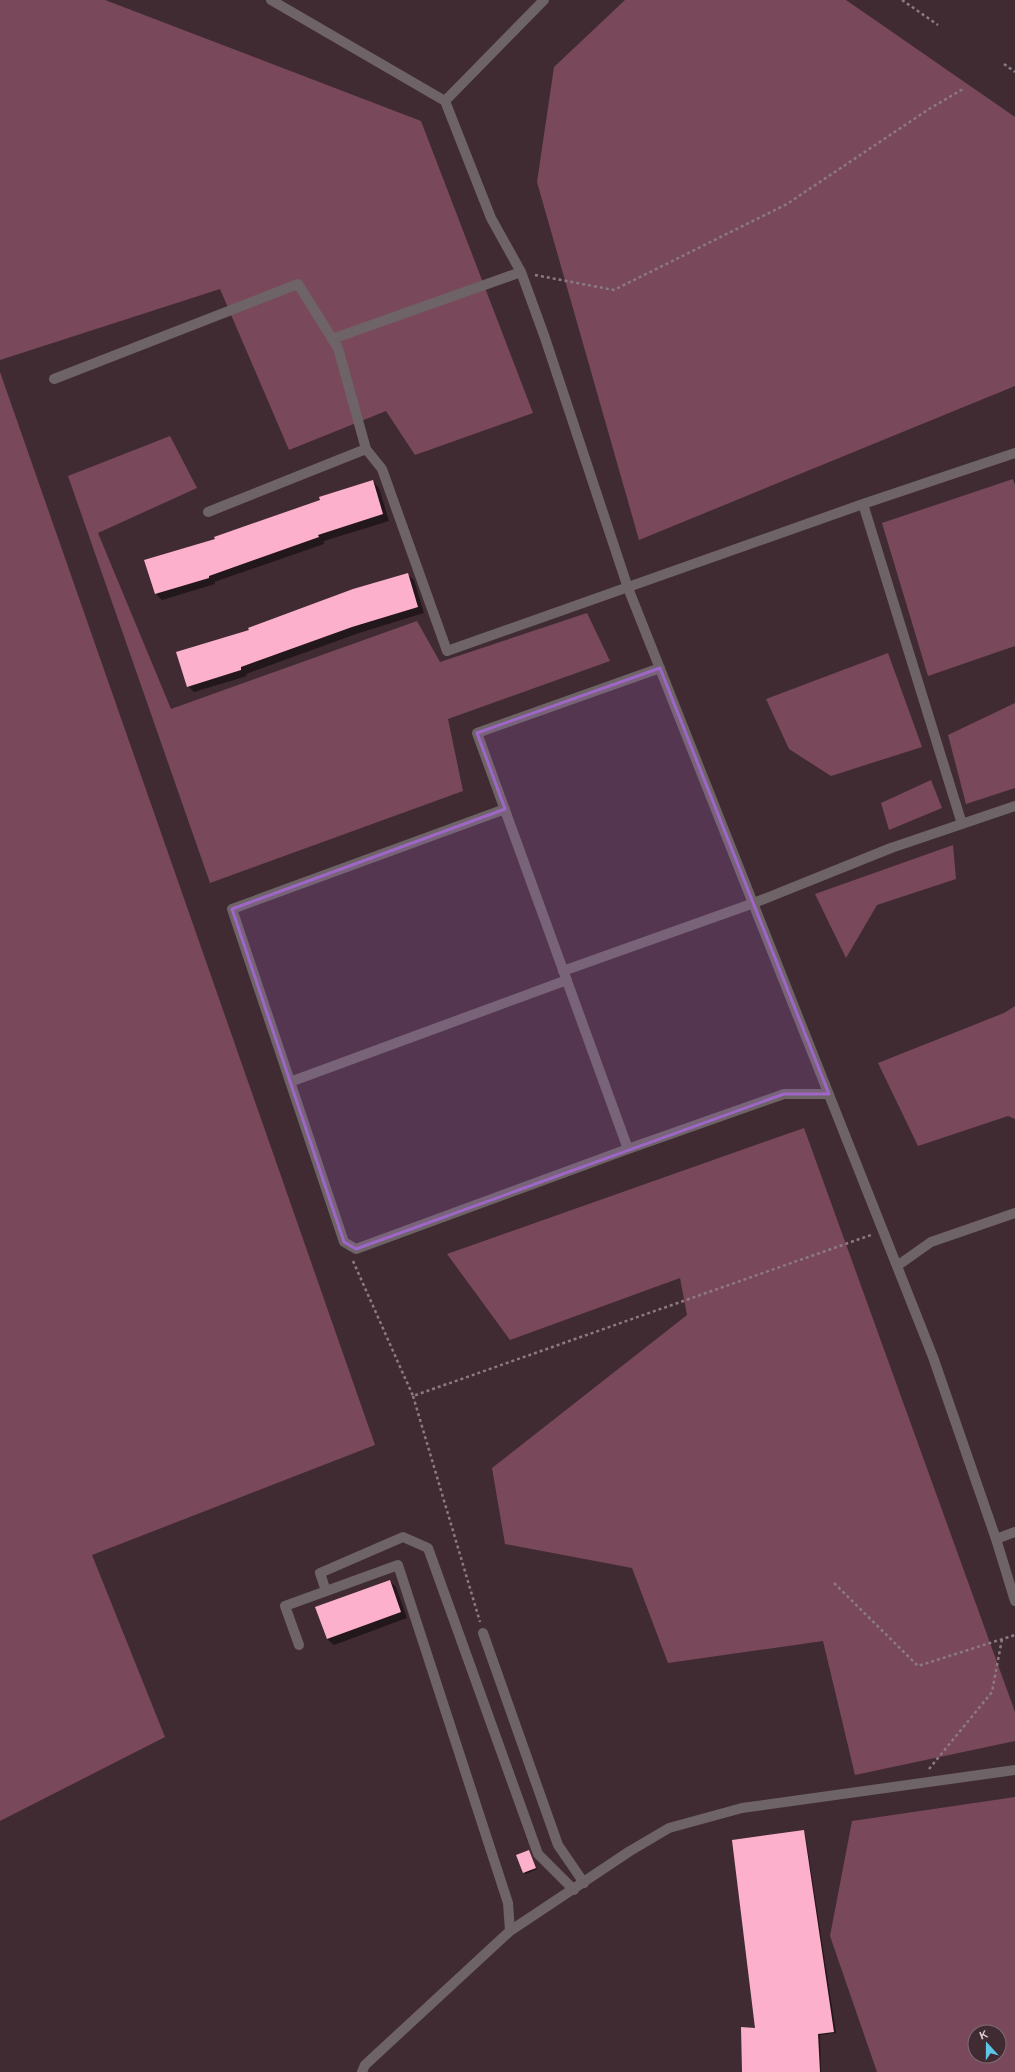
<svg xmlns="http://www.w3.org/2000/svg" width="1015" height="2072" font-family="Arial,sans-serif">
<style>
.green{fill:#79485a;fill-rule:evenodd}
.shadow{fill:#0007}
.building{fill:#fdb0cc}
.lines{fill:none;stroke-linecap:round;stroke-linejoin:round}
.path{stroke:#8c7a80;stroke-width:2.5;stroke-dasharray:3 3;stroke-linecap:butt}
.minor{stroke:#6e6366;stroke-width:10}
.marked{fill:#9e66c7;fill-opacity:0.2;stroke:#9e66c7;stroke-width:3;stroke-linejoin:round}
</style>
<rect width="100%" height="100%" fill="#412b33"/>
<!-- green -->
<path class="green" d="M0 0H105L421 121 533 413 415 455 386 411 289 450 220 289 0 360Z
M625 0H846L1015 117V386L639 540 537 182 554 67Z
M0 372 375 1445 92 1555 165 1737 0 1821Z
M170 436 197 488 98 533 171 709 417 621 440 662 587 613 610 661 448 719 463 791 210 883 68 476Z
M1013 479 1015 485V646L928 676 882 523Z
M888 653 922 747 831 776 789 749 766 699Z
M1015 703V788L966 804 948 735Z
M931 780 942 808 889 830 881 803Z
M953 845 956 879 877 905 846 958 815 894Z
M1015 1006V1119L1008 1116 918 1146 878 1063 1004 1013Z
M804 1128 1015 1712V1741L855 1775 823 1641 668 1663 632 1568 505 1544 492 1468 687 1315 680 1278 510 1340 447 1254Z
M1015 1797V2072H877L830 1936 852 1821ZM975 2032H999V2056H975Z"/>
<!-- shadow -->
<path class="shadow" d="M373 481 379 488 389 521 324 541V544L214 582 215 584 162 600 156 594 146 561 216 539Z
M407 574 414 580 424 613 359 633 246 674 247 676 194 692 188 686 250 630Z
M390 1581 396 1587 407 1618 334 1645 327 1639Z
M803 1831 805 1832 836 2033 820 2035 821 2072H742L756 2029Z
M529 1851 537 1869 526 1874 524 1872Z"/>
<!-- building -->
<path class="building" d="M373 480 383 514 318 535 319 537 209 576V578L155 594 144 560 215 539 214 537 320 500 319 497Z
M408 573 418 607 352 627 241 667V670L187 687 176 652 249 630 248 628 353 589Z
M390 1580 401 1612 327 1639 315 1607Z
M804 1830 834 2032 818 2034 820 2072H742L741 2027 755 2028 732 1840Z
M529 1850 536 1868 523 1873 516 1855Z"/>
<g class="lines">
<!-- path -->
<path class="path" d="M902 0 938 25
M1004 64 1015 72
M535 275 614 290 787 204 929 109 963 89
M353 1261 413 1396 871 1235
M413 1396 480 1622
M834 1583 918 1666 1015 1635
M929 1769 992 1692 1002 1639"/>
<!-- minor -->
<path class="minor" d="M271 0 445 101 491 218 521 272 545 338 628 588 933 1357 996 1539 1015 1601
M445 101 544 0
M332 339 521 272
M54 379 298 284 338 348 366 449
M863 504 962 824
M208 512 366 449 382 469 447 651 863 504 1015 453
M505 809 232 909 344 1242 356 1249 628 1149 784 1094H829
M563 971 754 903 891 848 1015 806
M290 1082 567 980
M628 1149 477 733 660 668
M897 1266 931 1242 1015 1213
M996 1539 1015 1532
M326 1591 320 1573 403 1537 428 1548 538 1854 574 1890
M483 1633 558 1845 584 1883
M299 1645 285 1606 398 1565 508 1903 510 1931
M362 2072 365 2065 510 1931 630 1851 669 1828 742 1808 1015 1770"/>
</g>
<!-- marked area -->
<path class="marked" d="M660 668 829 1094H784L356 1249 344 1242 232 909 505 809 477 733Z"/>
<!-- north arrow -->
<g transform="translate(987 2044) rotate(339)"><circle r="19" fill="#412b33" stroke="#806d74"/>
<path d="M0-3L7 15L0 10L-7 15Z" fill="#5dc7e8"/>
<text y="-6" font-size="11" font-weight="bold" text-anchor="middle" fill="#dfd1d5">K</text>
</g>
</svg>
